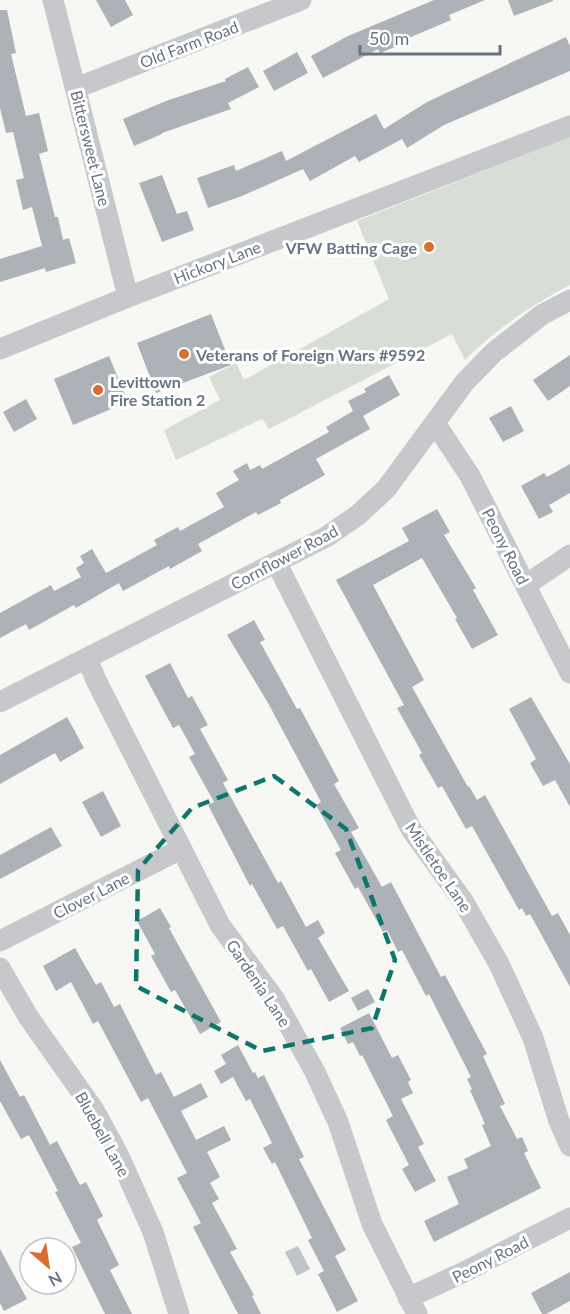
<svg xmlns="http://www.w3.org/2000/svg" width="570" height="1314" font-family="Lato,sans-serif">
<style>
.green{fill:#d8ded5}
.water{fill:#bfc6cb}
.building{fill:#acb2b8}
.lines{fill:none;stroke-linecap:round;stroke-linejoin:round}
.street{stroke:#c6c8cc;stroke-width:21}
.marked{fill:none;stroke:#0f766e;stroke-width:4.5;stroke-dasharray:12 8;stroke-linejoin:round}
.poi-dot{fill:#d96d32;stroke:#fff;stroke-width:2}
.labels{text-anchor:middle;dominant-baseline:central;stroke-width:6;stroke-linejoin:round;paint-order:stroke}
.street-label{font-size:16px;fill:#687483;stroke:#fff}
.poi-label{font-size:16px;font-weight:bold;fill:#687483;stroke:#fff;text-anchor:start}
</style>
<rect width="100%" height="100%" fill="#f7f7f4"/>
<!-- green -->
<path class="green" d="M570 137V285C531 305 495 330 465 360L452 334 269 429 262 419 176 460 164 430 220 400 209 377 236 363 244 380 389 299 357 221Z"/>
<!-- water -->
<path class="water" d="M298 1246 310 1269 297 1276 285 1252Z"/>
<!-- building -->
<path class="building" d="M96 0H125L133 15 111 27Z
M434 0H485L449 15 451 20 404 40 405 43 380 53 378 49 323 78 311 56 348 36Z
M508 0H553V1L514 16Z
M0 10H7L16 53 11 54 26 116 39 113 48 151 39 154 55 217H58L63 240 69 238 76 263 46 272 45 268 0 282V259L42 246 32 207 23 210 16 180 24 178 13 132 6 133 0 108Z
M566 37 570 46V71L444 125 407 148 402 139 359 162 355 156 310 181 303 169 242 196 208 208 197 178 234 165 236 171 282 151 286 161 376 114 384 129 427 102Z
M297 52 308 73 274 91 263 71Z
M248 67 259 87 228 103 231 109 162 133V134L134 146 123 119 166 101 226 81 225 79Z
M162 175 177 214 187 211 194 230 162 242 139 183Z
M211 314 231 365 156 393 137 343Z
M570 355V386L548 401 533 380Z
M109 356 128 402 73 425 54 379Z
M389 375 400 395 363 416 370 429 316 459 325 475 280 500 281 503 258 515 256 512 198 544 202 551 170 569 169 566 123 591 119 583 76 608 74 605 29 630 26 624 0 638V613L51 585 54 591 81 577 76 568 84 563 80 556 92 549 106 573 157 545 154 540 178 527 180 531 224 507 216 493 239 480 233 471 247 463 250 470 260 465 262 469 329 432 326 427 353 411 348 401 366 392 364 389Z
M26 399 37 419 14 432 3 412Z
M511 406 524 431 503 442 489 418Z
M570 464V493L549 505 553 512 539 519 521 486 544 473 547 477Z
M437 509 450 532 444 535 476 588 473 590 498 635 472 649 455 619 457 618 422 558 373 585 424 680 412 687 468 787 469 786 477 800 485 795 552 916 558 913 570 935V987L530 914 526 916 522 908 519 910 472 826 466 829 442 786 438 788 419 755 422 753 397 708 404 705 336 580 409 541 402 528Z
M254 620 265 640 260 642 297 709 300 708 339 781 334 784 359 828 351 832 382 887 391 882 441 977 445 975 487 1054 483 1056 505 1104 500 1106 517 1139 522 1137 528 1151 524 1153 541 1188 434 1242 424 1221 459 1204 447 1177 468 1168 464 1159 491 1146 482 1125 485 1124 470 1090 472 1089 467 1079 471 1077 429 994 426 996 402 950 398 952 387 930 383 932 358 887 355 889 335 853 341 850 316 805 321 802 268 703 227 635Z
M170 663 188 698 192 696 208 725 200 729 228 780 223 783 278 883 281 881 306 927 318 920 325 933 318 938 349 991 329 1002 311 969 308 971 283 926 277 929 252 884 250 886 208 805 214 802 189 757 195 754 179 725 173 728 145 676Z
M531 697 570 764V807L555 780 543 786 530 763 536 759 509 709Z
M67 717 84 748 60 762 55 753 0 784V755Z
M103 791 121 826 101 837 82 802Z
M51 827 62 846 0 879V855Z
M160 908 171 927 169 928 221 1022 200 1034 175 990 171 992 151 956 155 954 137 921Z
M75 948 96 985 101 982 114 1007 120 1004 156 1075 161 1072 174 1097 201 1083 208 1097 181 1111 196 1140 224 1126 231 1140 207 1152 220 1177 210 1183 219 1199 212 1203 237 1249 230 1252 254 1295 252 1296 261 1314H238L193 1227 201 1223 177 1178 187 1173 148 1098 141 1102 98 1021 93 1024 71 982 56 991 43 966Z
M368 989 375 1002 358 1011 351 998Z
M369 1013 392 1058 398 1055 411 1080 408 1082 413 1093 401 1099 424 1144 418 1147 436 1181 415 1192 402 1169 409 1165 386 1120 393 1116 362 1055 360 1056 353 1042 348 1044 340 1028Z
M238 1045 253 1073 255 1072 258 1078 264 1075 304 1157 299 1159 346 1250 335 1256 358 1301 337 1312 318 1274 324 1271 308 1240 312 1238 275 1162 272 1164 263 1148 272 1143 250 1099 246 1101 233 1077 221 1084 214 1071 226 1064 221 1055Z
M0 1060 20 1097 24 1095 50 1145 57 1141 80 1185 86 1182 103 1216 97 1220 119 1265 110 1270 132 1314H105L72 1247 81 1243 55 1192 58 1191 29 1135 21 1139 0 1101Z
M0 1249 27 1299 4 1311 0 1303Z
M570 1272V1301L546 1314H542L531 1293Z"/>
<g class="lines">
<!-- street -->
<path class="street" d="M53 0 128 297
M76 88 301 0
M0 349 128 297 570 126
M435 423 470 476 570 673
M276 562 411 829 463 901 499 964 533 1038 559 1121 570 1146
M526 585 570 555
M87 658 96 680 220 925 275 1000 315 1072 338 1122 372 1224 417 1314
M0 702 326 537 358 515 386 489 464 383 494 352 543 314 570 300
M0 941 181 849
M0 968 29 1018 94 1110 118 1154 153 1232 179 1314
M408 1298 464 1272 570 1218"/>
</g>
<!-- marked area -->
<path class="marked" d="M274 776 346 829 395 960 372 1028 262 1051 136 986 138 870 192 808Z"/>
<!-- markers -->
<g class="poi-dot">
<circle cx="429" cy="247" r="6"/>
<circle cx="184" cy="354" r="6"/>
<circle cx="98" cy="390" r="6"/>
</g>
<g class="labels">
<!-- street labels -->
<g class="street-label">
<text transform="translate(189 44) rotate(-21)">Old Farm Road</text>
<text transform="translate(91 148) rotate(76)">Bittersweet Lane</text>
<text transform="translate(217 262) rotate(-21)">Hickory Lane</text>
<text transform="translate(506 546) rotate(63)">Peony Road</text>
<text transform="translate(284 557) rotate(-28)">Cornflower Road</text>
<text transform="translate(439 867) rotate(56)">Mistletoe Lane</text>
<text transform="translate(91 895) rotate(-27)">Clover Lane</text>
<text transform="translate(259 983) rotate(56)">Gardenia Lane</text>
<text transform="translate(103 1134) rotate(61)">Bluebell Lane</text>
<text transform="translate(490 1259) rotate(-27)">Peony Road</text>
</g>
<!-- poi labels -->
<g class="poi-label">
<text x="417" y="247" text-anchor="end">VFW Batting Cage</text>
<text x="196" y="354">Veterans of Foreign Wars #9592</text>
<text x="110" y="381">Levittown<tspan x="110" dy="18">Fire Station 2</tspan></text>
</g>
</g>
<!-- north arrow -->
<g transform="translate(48 1266) rotate(151)"><circle r="28" fill="#ffffff" stroke="#c3c7cd" stroke-width="1.5"/>
<path d="M0-4.5L10 22L0 15L-10 22Z" fill="#d96d32"/>
<text y="-9" font-size="16" font-weight="bold" text-anchor="middle" fill="#687483">N</text>
</g>
<!-- scale -->
<path d="M360 45v9h140v-9" fill="none" stroke="#687483" stroke-width="3"/>
<text x="369" y="45" font-size="18" fill="#687483" stroke="#ffffff" stroke-width="4.5" paint-order="stroke">50 m</text>
</svg>
